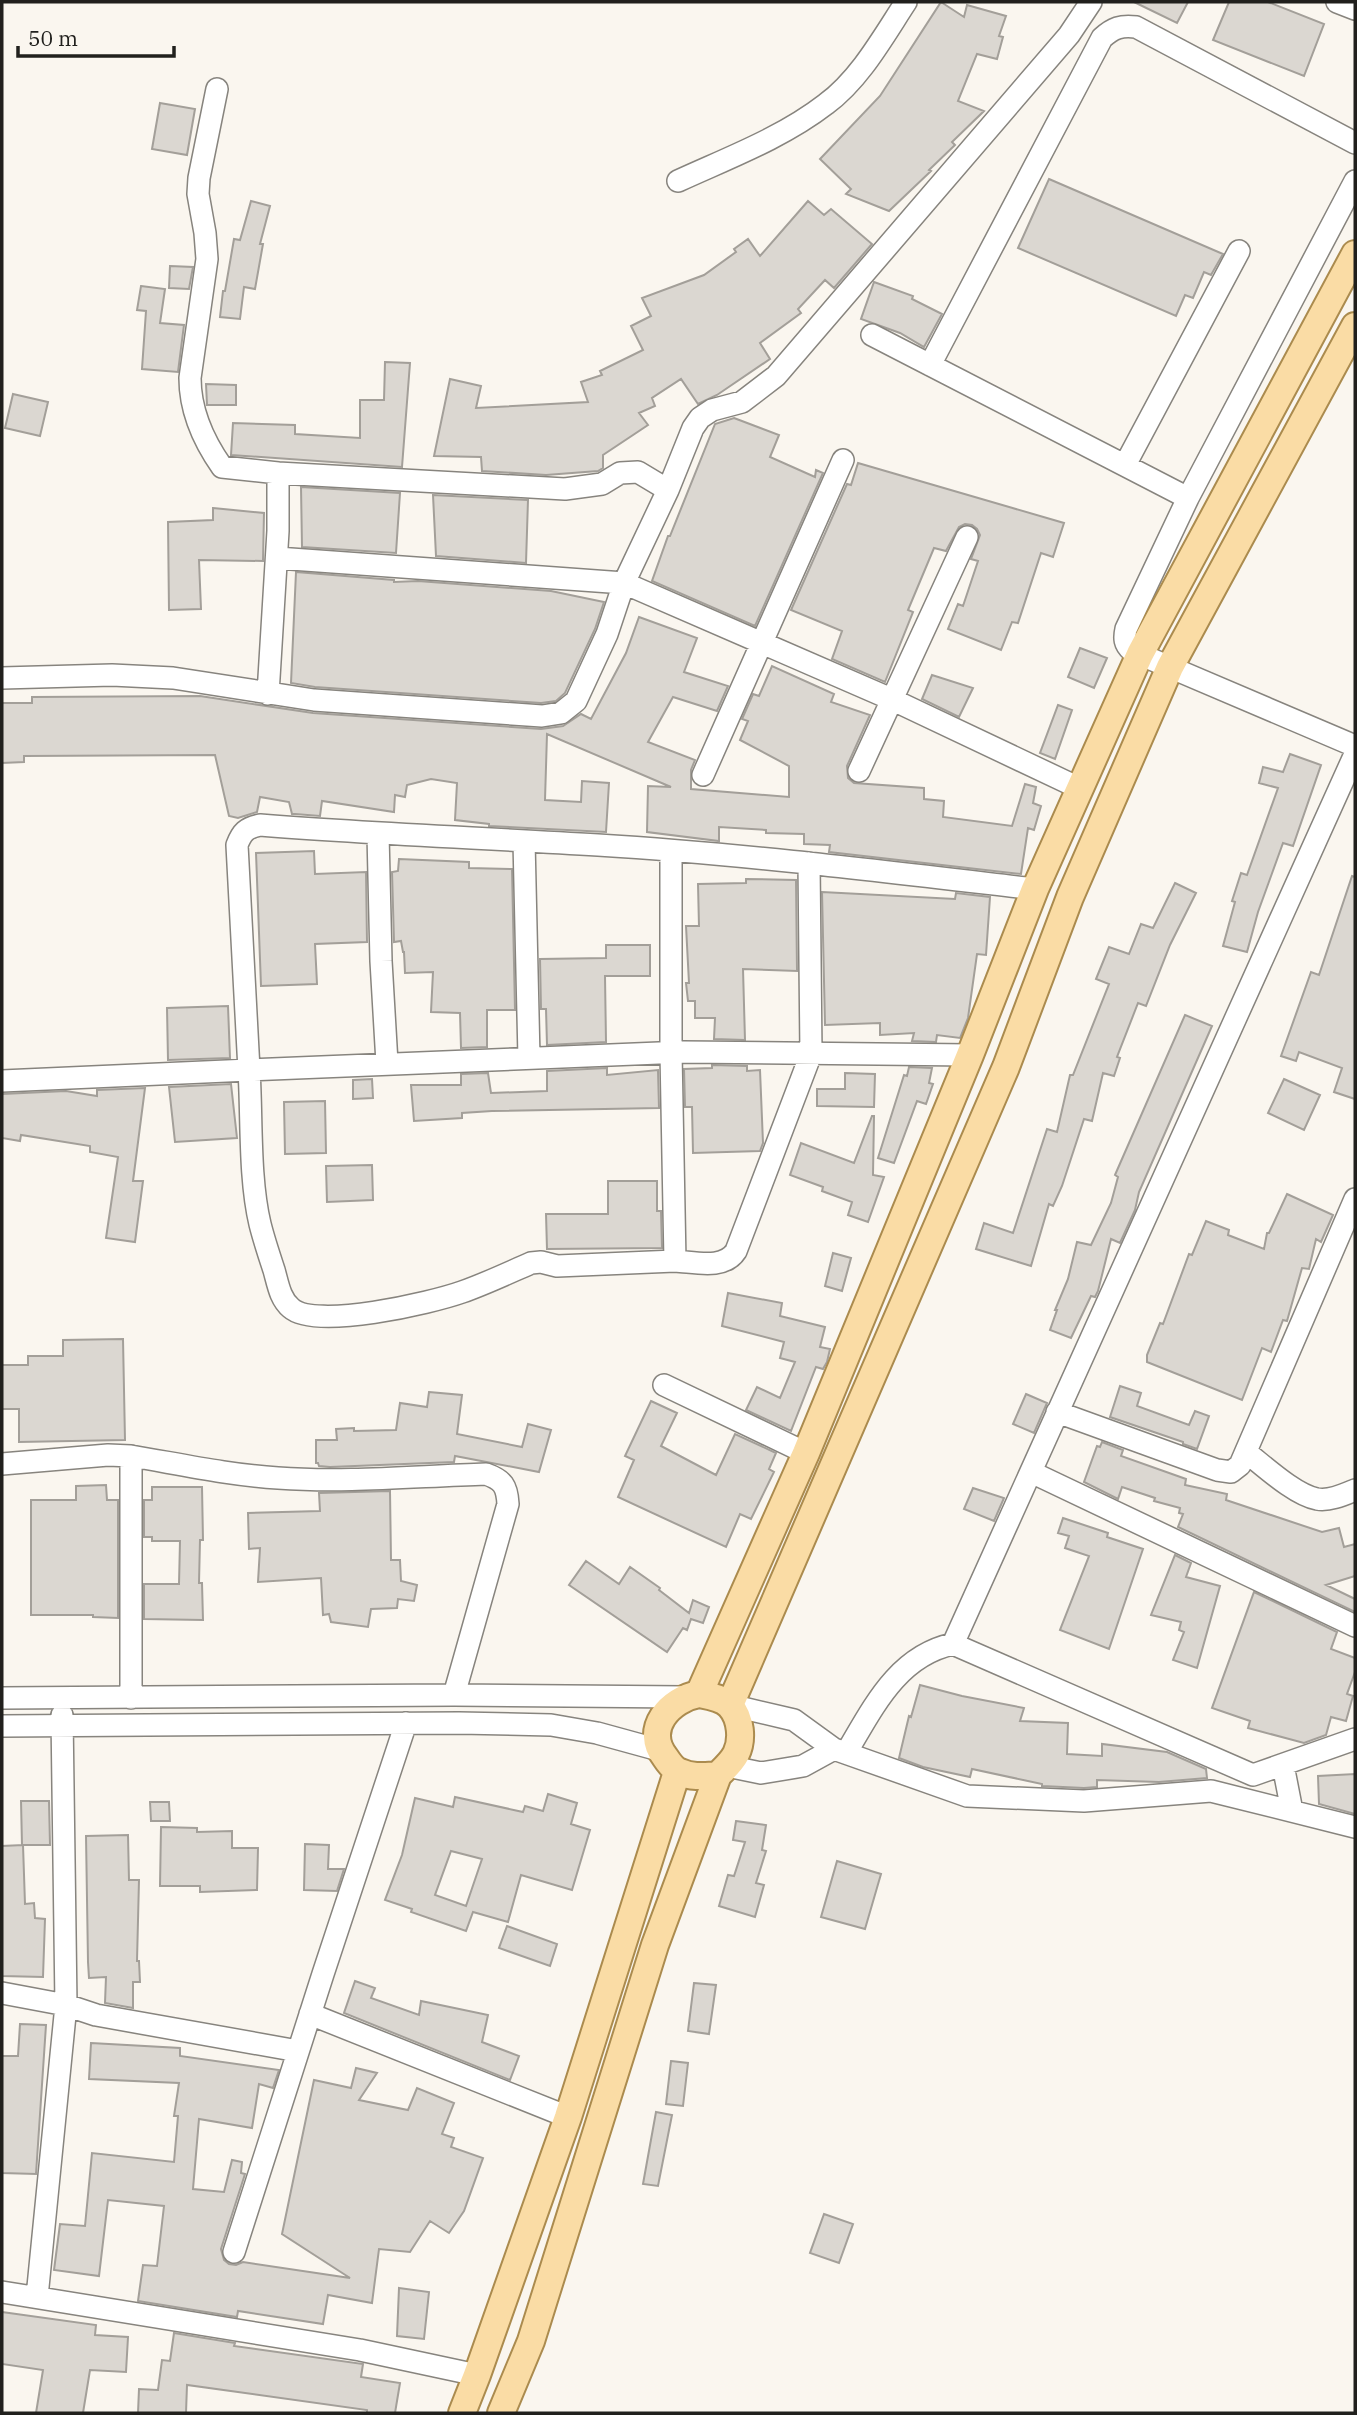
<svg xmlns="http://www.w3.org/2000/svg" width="1357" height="2415" font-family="'IBM Plex Serif',serif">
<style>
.building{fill:#dbd7d1;stroke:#a39f99;stroke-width:2;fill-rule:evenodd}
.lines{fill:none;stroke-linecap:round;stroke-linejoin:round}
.minor-casing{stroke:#87847e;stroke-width:24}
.major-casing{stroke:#ab8b4e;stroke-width:30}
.minor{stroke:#fff;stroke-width:21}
.major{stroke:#fadca5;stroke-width:26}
</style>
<rect width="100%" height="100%" fill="#faf6ef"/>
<!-- building -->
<path class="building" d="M941 2 964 17 967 5 1006 16 999 36 1003 37 997 59 977 54 958 101 984 111 952 142 955 145 929 170 931 171 889 211 846 194 851 189 820 159 880 96Z
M1134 2H1188L1177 23Z
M1229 2H1268L1324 24 1304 76 1213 40Z
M160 103 195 109 187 155 152 149Z
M1049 179 1223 254 1211 275 1204 272 1193 298 1185 295 1176 316 1018 248Z
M251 201 270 206 260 244H263L255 289 244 287 240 319 220 317 223 291H225L234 239 240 240Z
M808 201 824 215 831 209 872 244 834 288 825 280 798 309 801 313 760 343 770 359 717 395 698 404 681 379 652 398 655 406 639 413 648 425 603 455V468L598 471 546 475 482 471 481 457 434 456 450 379 481 386 476 408 588 402 581 382 602 375 600 371 643 350 631 326 651 316 642 298 704 275 736 252 734 249 748 239 760 256Z
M170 266 193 267 189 289 169 288Z
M874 282 913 296 912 299 942 314 924 347 900 333 861 319Z
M141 286 165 289 160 323 184 325 178 372 142 369 146 311 137 310Z
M385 362 410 363 402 467 231 455 233 423 295 425V434L360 438V400H384Z
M206 384 236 385V405H207Z
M13 394 48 402 40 436 5 428Z
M734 418 779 435 770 457 815 477 816 470 823 473 755 626 652 581 668 536H670L715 424Z
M858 463 1064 523 1053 557 1041 553 1018 623 1012 622 1001 650 948 629 958 604 963 606 978 561 971 559 980 535 977 529 972 525 965 524 959 527 946 551 934 548 908 610 913 612 885 682 832 659 842 631 791 610 847 484 851 485Z
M301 487 400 493 396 553 302 547Z
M433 495 528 500 526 563 436 556Z
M213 508 264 513 263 561 199 560 201 609 169 610 168 522 213 520Z
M296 572 394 580V582L418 581 551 591 604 602 595 629 565 693 556 701 541 703 315 687 291 683Z
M639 617 697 638 684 672 728 686 717 711 673 697 648 742 695 760 691 770V789L789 797V766L740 740 748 721 742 719 753 694 759 696 772 666 834 694 831 702 870 715 847 766 848 778 854 783 924 788V799L944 801 943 817 1012 826 1025 784 1036 787 1033 803 1041 806 1034 830 1028 828 1021 874 829 852 830 845 804 844V834L766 833V830L719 827V841L647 832 648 786 671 787 547 734 545 800 581 802 582 781 609 783 606 832 489 826V824L455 820 457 783 431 779 407 785 405 797 395 795 394 812 322 801 320 816 295 814H292L289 802 260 797 257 812 238 818 229 816 215 755 24 756V762L2 763V703H32V697L200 696 313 713 541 729 563 726 581 714 591 719 626 653Z
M1080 648 1107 658 1094 688 1068 677Z
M932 675 973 688 959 717 922 699Z
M1058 705 1072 710 1055 759 1040 753Z
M1290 754 1321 765 1293 846 1283 843 1258 912 1247 952 1223 946 1235 902 1232 901 1241 873 1247 875 1278 788 1259 783 1263 767 1283 772Z
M314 851 315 874 366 872 367 942 315 944 317 984 261 986 256 853Z
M399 859 469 862V868L512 869 515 1010H487V1047L461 1048 460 1013 431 1012 433 972 405 973 404 952H403L401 941 394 942 392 872 398 871Z
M1352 876 1355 877V1099L1334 1092 1342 1068 1299 1052 1296 1061 1281 1056 1311 972 1319 975Z
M746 879 796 880 797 971 743 969 745 1040 714 1039 715 1018H695V1001H688L686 983H689L686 926H699L698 884 746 883Z
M1175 883 1196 893 1170 945 1146 1006 1138 1003 1117 1057 1120 1058 1114 1076 1103 1073 1092 1121 1084 1119 1062 1186 1053 1206 1049 1204 1031 1266 976 1249 984 1223 1013 1233 1047 1129 1057 1132 1070 1075H1073L1109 984 1096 979 1109 947 1129 954 1141 924 1153 928Z
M822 892 955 899 956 893 990 897 986 955 977 954 968 1018 960 1038 937 1035 936 1042 912 1041 914 1033 880 1035V1023L825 1025Z
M606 945H650V976H605L606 1042 547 1045 546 1009H541L540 959 606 958Z
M228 1006 230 1058 168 1060 167 1008Z
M1185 1015 1212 1026 1139 1192 1135 1210 1120 1243 1111 1239 1098 1291 1095 1297 1091 1296 1071 1338 1050 1330 1057 1310H1055L1068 1279 1077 1242 1091 1245 1111 1203 1118 1177 1115 1175Z
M712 1065 747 1066V1071L760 1070 763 1143 760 1151 693 1153 692 1107H685L684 1069 712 1068Z
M909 1067 932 1068 929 1083 933 1084 926 1104 917 1101 894 1163 878 1158 904 1075 907 1076Z
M607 1068V1075L658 1070 659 1108 492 1111 462 1113V1118L414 1121 411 1085H461V1074L488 1073 491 1093 547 1091V1071Z
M845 1073 875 1074 874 1107 817 1106V1089H845Z
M372 1079 373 1098 353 1099V1080Z
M1284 1079 1320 1095 1304 1130 1268 1113Z
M231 1084 237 1138 175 1142 169 1087Z
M145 1088 133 1181H143L135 1242 106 1238 118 1157 90 1152V1146L21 1135 20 1141 2 1138V1094L66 1091 97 1096V1090Z
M325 1101 326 1153 285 1154 284 1102Z
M872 1116H874L873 1175 884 1177 868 1222 848 1215 852 1202 822 1191 823 1187 790 1175 801 1143 854 1163Z
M372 1165 373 1200 327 1202 326 1166Z
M608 1181H657V1211H661L662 1248 547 1249 546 1214H608Z
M1287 1194 1333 1215 1321 1242 1316 1239 1309 1269 1302 1268 1287 1321 1283 1320 1271 1352 1262 1348 1242 1400 1147 1362V1355L1160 1323 1163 1324 1189 1254 1192 1255 1206 1221 1229 1230 1228 1235 1264 1249 1267 1233H1269Z
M833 1253 851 1258 842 1291 825 1286Z
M728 1293 782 1303 780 1316 825 1327 820 1347 830 1349 827 1362 823 1369 816 1367 791 1431 746 1410 757 1387 780 1398 795 1362 780 1358 784 1342 722 1326Z
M123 1339 125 1440 19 1442V1409H2V1365H28V1356H63V1340Z
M1120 1386 1141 1393 1137 1406 1189 1425 1195 1411 1209 1416 1197 1449 1183 1444V1442L1110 1417Z
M429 1392 462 1395 457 1434 522 1447 528 1424 551 1430 539 1472 455 1456 454 1462 330 1467 319 1466 318 1463H316V1440H337L336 1429 354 1428V1431L396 1430 400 1403 427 1407Z
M1026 1394 1047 1403 1034 1433 1013 1424Z
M651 1401 677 1413 661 1446 716 1475 735 1434 776 1453 769 1469 774 1472 751 1519 740 1514 726 1547 618 1497 634 1460 625 1456Z
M1102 1442 1123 1450 1121 1456 1186 1479 1185 1485 1227 1494 1226 1500 1322 1532 1339 1528 1344 1547 1355 1544V1576L1326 1585 1355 1599V1612L1178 1527 1183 1514 1179 1513 1180 1508 1154 1501 1155 1498 1122 1487 1118 1499 1084 1482 1097 1446 1100 1447Z
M106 1485 107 1500H118V1618L93 1617V1615H31V1500H76V1486Z
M152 1487H202L203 1540H200L199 1583H202L203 1620 144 1619V1584H179L180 1541H152V1537H144V1500H152Z
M973 1488 1004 1498 994 1521 964 1509Z
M390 1491 391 1560H400L401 1581 417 1585 414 1601 398 1599 397 1608 371 1609 368 1627 331 1622 329 1614 323 1615 321 1578 258 1582 260 1548 249 1549 248 1513 320 1511 319 1493Z
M1063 1518 1108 1533 1107 1537 1143 1549 1109 1649 1060 1630 1089 1556 1065 1548 1069 1536 1058 1533Z
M1175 1555 1191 1563 1186 1577 1220 1586 1197 1668 1173 1660 1184 1632 1179 1630 1181 1622 1151 1615Z
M586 1561 619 1584 630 1567 660 1588 659 1590 689 1613 693 1600 709 1607 703 1623 691 1619 687 1630 683 1628 667 1652 569 1585Z
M1254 1592 1337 1632 1331 1649 1355 1658V1672L1347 1694 1353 1696 1346 1721 1331 1717 1326 1735 1304 1743 1248 1728 1250 1721 1212 1708Z
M920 1685 962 1696 1024 1708 1020 1721 1068 1723 1067 1754 1102 1756V1744L1167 1752 1206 1769 1207 1778 1159 1782 1097 1780V1787L1084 1788 1042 1786V1784L972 1769 970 1777 923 1767 899 1758 909 1716 911 1717Z
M1355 1774V1814L1319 1804 1318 1776Z
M548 1794 577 1803 571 1824 590 1830 572 1890 521 1875 508 1922 473 1912 466 1931 411 1912 412 1909 385 1900 402 1855 415 1798 453 1807 455 1797 523 1812 525 1806 543 1811ZM451 1851 482 1859 466 1906 435 1895Z
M21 1801H49L50 1845H22Z
M150 1802H169L170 1821H151Z
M736 1821 766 1825 762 1850 766 1851 756 1883 764 1885 755 1917 719 1906 728 1875 734 1876 745 1842 733 1840Z
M161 1827 197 1828V1832L232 1831V1848H258L257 1890 200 1892V1886H160Z
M128 1835 129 1880H139L137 1961H139L140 1982H133V2008L105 2003 106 1977 89 1978 88 1962 86 1836Z
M305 1844 329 1845 328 1869H344L337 1891 304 1890Z
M23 1845 25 1904 34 1903 35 1918 45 1919 43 1977 2 1976V1846Z
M837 1861 881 1874 865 1929 821 1917Z
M507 1926 557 1944 550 1966 499 1948Z
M355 1981 375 1988 371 1998 419 2015 421 2001 488 2015 482 2042 519 2056 510 2080 344 2013Z
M694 1983 716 1985 709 2034 688 2031Z
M20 2024 46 2025 36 2174 2 2173V2056H18Z
M91 2043 180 2048V2056L279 2070 273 2088 259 2084 252 2128 199 2119 193 2189 224 2192 232 2160 242 2162 241 2173 245 2174 221 2249 224 2260 229 2264 236 2265 243 2262 350 2278 282 2234 314 2080 351 2088 356 2068 377 2073 359 2100 408 2110 417 2088 454 2103 442 2134 454 2138 451 2147 483 2158 464 2211 449 2233 430 2221 410 2252 379 2249 372 2303 328 2295 323 2324 238 2311 237 2317 138 2301 143 2265 157 2266 164 2206 108 2200 99 2276 54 2270 60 2224 85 2226 92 2153 174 2162 178 2116H174L179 2083 89 2079Z
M671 2061 688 2063 683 2106 666 2104Z
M656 2112 672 2115 658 2186 643 2184Z
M824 2214 853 2224 839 2263 810 2253Z
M399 2288 429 2292 424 2339 397 2336Z
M2 2312 96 2325 95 2335 128 2337 126 2372 90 2370 83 2413H36L43 2370 2 2364Z
M174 2333 235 2343 234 2346 363 2364 361 2377 400 2383 395 2413H367V2410L187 2385 186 2413H138L139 2389 158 2390 162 2360 170 2361Z"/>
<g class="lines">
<defs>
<path id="minor" d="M1337 2 1355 9
M217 89 199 178 198 194 205 233 207 259 190 378C190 410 203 440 222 467L278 473V531L268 694
M678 181C728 158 782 138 826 104 860 79 883 37 906 2
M1355 181 1188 498 1126 629C1124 638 1124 644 1132 651L1355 746
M872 335 1188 498
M930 365 1102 38C1113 28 1121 25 1136 27L1355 143
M1125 465 1239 251
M668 490 693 428 700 418 712 410 742 402 776 376 1069 35 1091 2
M277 558 624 583 668 490 638 472 620 473 602 484 565 489 278 473
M2 678 112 675 173 678 314 700 542 716 561 713 576 701 607 634 624 583 891 699 1079 788
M859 771 967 537
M703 775 843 460
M378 834 381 961 387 1063
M524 841 529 1058
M671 851V1053L675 1261C695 1262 724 1270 736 1251L811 1054 809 863
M970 1055 683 1052 249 1070 237 845C242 832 246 828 260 825 373 834 485 838 598 845 744 854 889 872 1035 889
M2 1081 249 1070C252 1118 249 1178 260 1224 264 1240 269 1255 274 1270 278 1284 280 1299 291 1308 315 1330 431 1303 462 1292 485 1284 508 1273 531 1263L541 1262 557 1266 675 1261
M664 1385 806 1453
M1057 1412 1217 1470 1231 1472 1240 1465 1355 1199
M1246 1452C1264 1466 1295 1495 1317 1499 1330 1501 1343 1495 1355 1490
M131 1456C179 1464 229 1475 278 1478 347 1483 417 1476 486 1474 503 1480 507 1486 508 1504L454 1695
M2 1464 108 1455 131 1456V1698
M1031 1472 1355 1626
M953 1644 1253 1775 1355 1739
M2 1698 454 1695 685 1697
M730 1705 794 1720 834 1749 967 1796 1084 1801 1211 1791 1355 1827
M2 1726 459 1723 551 1725 597 1733 659 1750
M846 1753C873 1708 897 1656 953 1644L1355 754
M1283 1765 1292 1811
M727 1766 761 1773 803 1766 834 1749
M2 1993 66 2005 62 1715
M310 2014 568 2117
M234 2252 323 1974 406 1723
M2 2292 360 2350 477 2375
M37 2297 66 2005 96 2015 298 2051"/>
<path id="major" d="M699 1694 806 1453 970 1055 1035 889 1140 654 1355 254
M699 1694C709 1696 723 1698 730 1706 741 1718 743 1740 736 1754 732 1762 724 1769 718 1775 705 1776 692 1778 680 1772 674 1770 669 1763 665 1757 643 1729 670 1699 699 1694Z
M730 1705 1006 1067 1070 897 1170 667 1355 326
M462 2413 477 2375 568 2117 677 1772
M501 2413 531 2341 655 1945 718 1775"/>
</defs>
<!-- minor casing -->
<use href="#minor" class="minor-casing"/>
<!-- major casing -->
<use href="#major" class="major-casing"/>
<!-- minor -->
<use href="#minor" class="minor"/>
<!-- major -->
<use href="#major" class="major"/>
</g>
<!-- border -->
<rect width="1357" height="2415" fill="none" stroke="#21201d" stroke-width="7"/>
<!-- scale -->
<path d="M18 46v10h156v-10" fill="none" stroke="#21201d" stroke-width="3.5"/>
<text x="28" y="46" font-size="21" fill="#21201d" stroke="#faf6ef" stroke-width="5" paint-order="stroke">50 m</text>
</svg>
